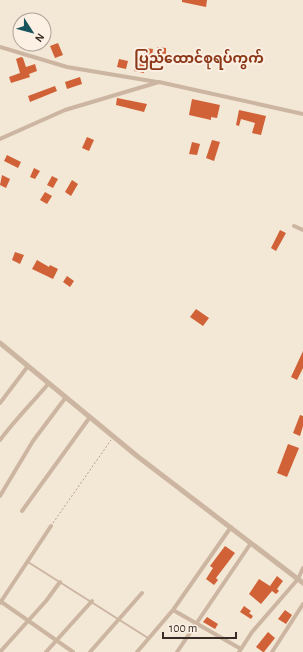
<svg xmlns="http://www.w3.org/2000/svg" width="303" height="652" viewBox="0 0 303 652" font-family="'Alegreya Sans','Noto Sans Myanmar',sans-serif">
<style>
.building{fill:#d16136}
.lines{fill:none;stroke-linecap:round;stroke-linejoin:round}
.path{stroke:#b8a08c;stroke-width:1;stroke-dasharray:2 2;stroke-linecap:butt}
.service{stroke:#ccb6a1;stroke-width:2}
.minor{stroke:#ccb6a1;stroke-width:4}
.tertiary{stroke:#ccb6a1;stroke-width:5}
.labels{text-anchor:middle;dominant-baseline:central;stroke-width:4;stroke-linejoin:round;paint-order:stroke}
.quarter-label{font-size:14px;font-weight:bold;fill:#8c3717;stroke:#fbf0e3}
</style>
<rect width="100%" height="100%" fill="#f3e7d6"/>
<path class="building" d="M182,0H207L206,7L182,2Z
M58,43L63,55L55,58L50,46Z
M157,47L166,48V54L157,53Z
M145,48L153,49L152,56L144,54Z
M137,56L147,58L144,73L134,71Z
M21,57L23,58L26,67L35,64L37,71L29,74L30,77L11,83L9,77L20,73L16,59Z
M119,59L128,61L126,69L117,67Z
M80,77L82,84L67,89L65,82Z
M55,86L57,91L30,102L28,96Z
M117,98L147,104L144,112L116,105Z
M192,99L220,105L217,118L211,117V120L189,115Z
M239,110L266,116L261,135L252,133L255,123L241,119L239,126L236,125Z
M87,137L94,140L89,151L82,148Z
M212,140L220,142L214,161L206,158Z
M192,142L200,144L197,155L189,154Z
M7,155L21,162L18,168L4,161Z
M34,168L40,171L35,179L30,177Z
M2,175L10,179L6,188L0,185Z
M52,176L58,179L53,188L47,185Z
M72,180L78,184L71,196L65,192Z
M45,192L52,196L47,204L40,200Z
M280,230L286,233L276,251L271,248Z
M15,252L24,255L20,264L12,260Z
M37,260L49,267L50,265L58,269L53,279L32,269Z
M67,276L74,281L70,287L63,282Z
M196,309L209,318L203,326L190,317Z
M303,351V368L297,380L291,377Z
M300,415L303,416V426L300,436L293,433Z
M288,444L299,448L287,477L277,473Z
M225,546L235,553L216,578L218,580L214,585L206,579L213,568L210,566Z
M277,576L283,581L277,589L279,591L276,594L272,591L261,604L249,594L259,579L270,586Z
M244,606L251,611L249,613L253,616L251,619L240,612Z
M285,610L292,615L286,624L278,619Z
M207,617L218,624L215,629L203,622Z
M268,632L275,638L264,652H263L256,647Z"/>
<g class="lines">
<path class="path" d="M53,523L111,440"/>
<path class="service" d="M28,562L148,638"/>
<path class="minor" d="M0,47L67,67L157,82
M0,139L65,110L159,82L303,114
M294,226L303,230
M0,403L28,366
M0,440C15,420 33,402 49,383
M0,496L33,441L66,397
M22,511L90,417
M0,601L73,652
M0,603L51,526
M173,610L241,649
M0,652L46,601L60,582
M46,652L92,601
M90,652L142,593
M137,652L173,610L231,527
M177,652L251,543
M239,652L252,632L298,579L303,568
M272,652L303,604"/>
<path class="tertiary" d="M0,343L137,456L303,583"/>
</g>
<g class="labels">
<g class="quarter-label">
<text x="199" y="59">ပြည်ထောင်စုရပ်ကွက်</text>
</g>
</g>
<g transform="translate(32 32) rotate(126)"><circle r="19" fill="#fbf0e3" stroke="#aca197"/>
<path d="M0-3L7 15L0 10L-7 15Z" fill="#17545b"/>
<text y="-6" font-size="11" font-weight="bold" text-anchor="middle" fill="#362b25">N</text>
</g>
<path d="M163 632v6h73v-6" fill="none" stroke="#362b25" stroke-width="2"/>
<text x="169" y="632" font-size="12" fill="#362b25" stroke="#fbf0e3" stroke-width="3" paint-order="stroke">100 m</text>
</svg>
